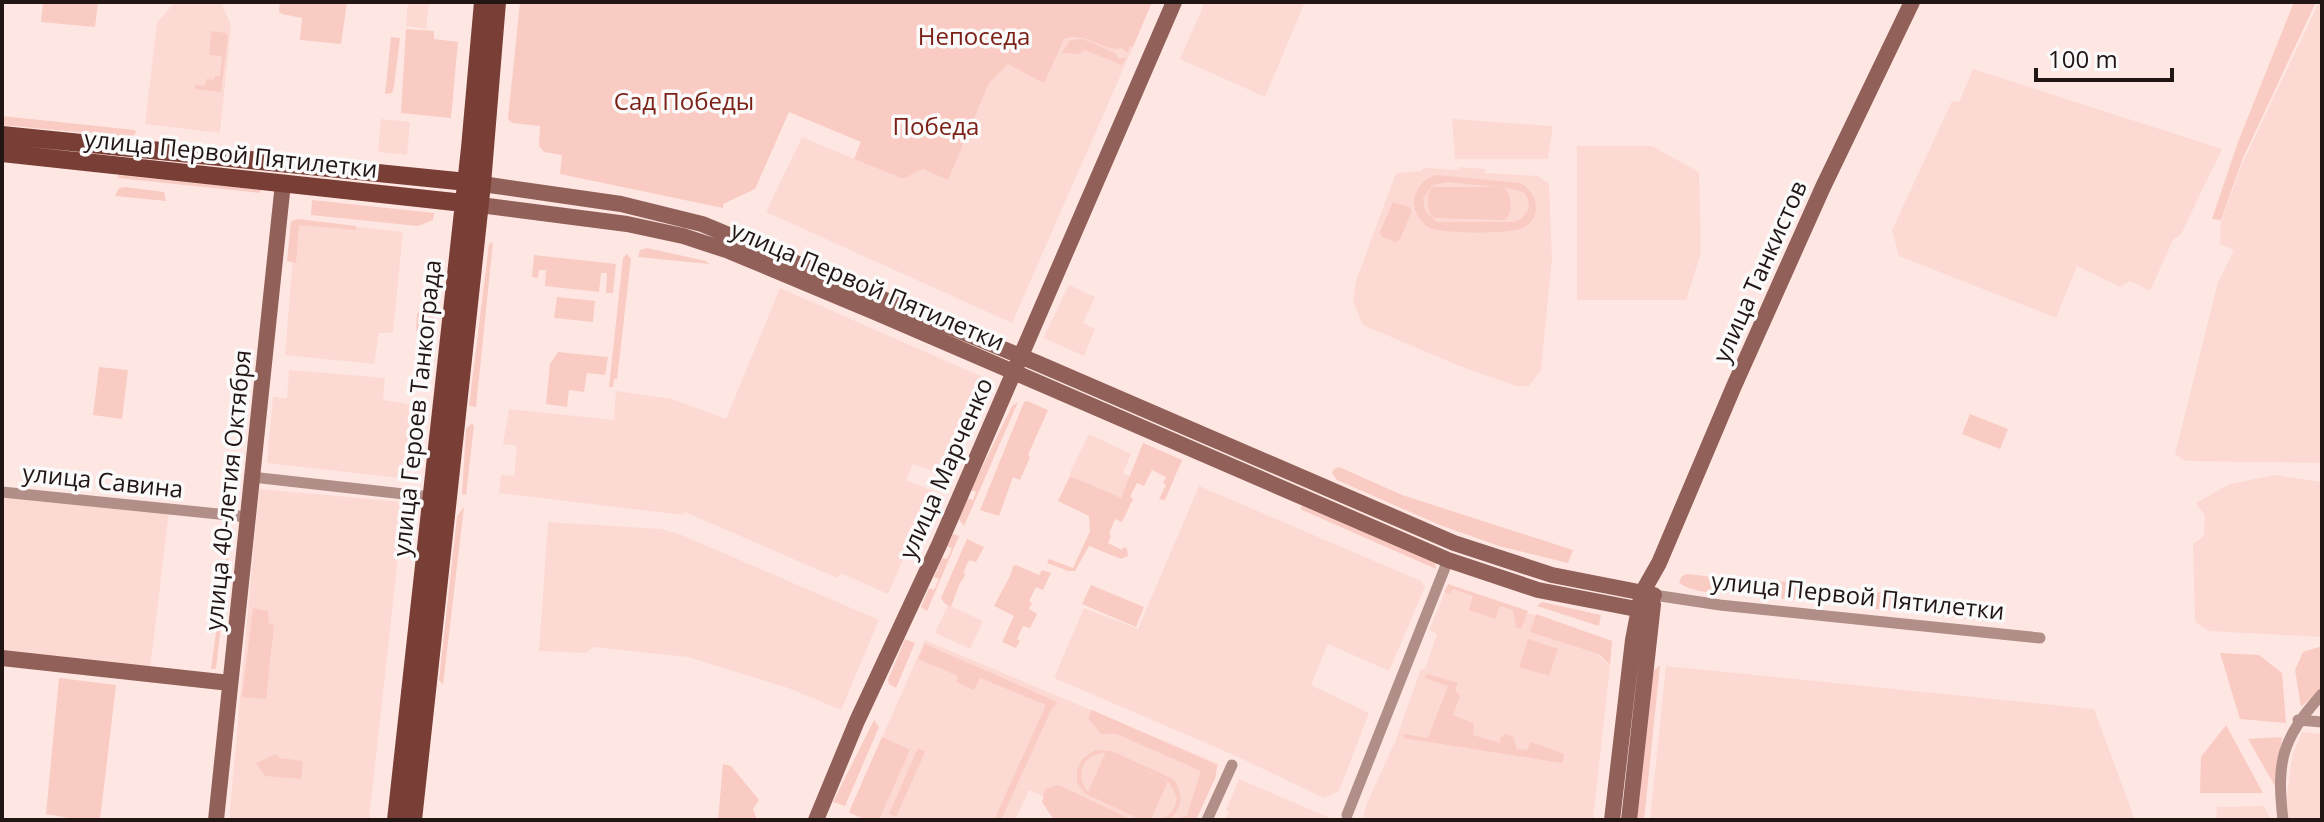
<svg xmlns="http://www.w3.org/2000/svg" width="2324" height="822" viewBox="0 0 2324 822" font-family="'Open Sans',sans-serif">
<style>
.built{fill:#fdd9d3}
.green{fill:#f9cbc3;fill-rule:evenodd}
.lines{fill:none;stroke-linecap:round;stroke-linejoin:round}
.street{stroke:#b18e87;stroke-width:11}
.secondary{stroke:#916058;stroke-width:16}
.primary{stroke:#793f36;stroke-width:18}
.labels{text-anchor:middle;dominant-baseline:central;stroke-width:7;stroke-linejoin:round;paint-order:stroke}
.park-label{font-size:24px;fill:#7c2117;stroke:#fafafa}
.street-label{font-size:24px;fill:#221614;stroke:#fafafa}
</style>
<rect width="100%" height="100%" fill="#fee7e3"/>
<path class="built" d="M175,2H221L231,25L220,133L145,124L157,23Z
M408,2H429L426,29L406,26Z
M1205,2H1305L1265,97L1180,59Z
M2319,2H2322V463L2185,461L2175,454L2217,285L2234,250L2220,244L2221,222L2242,164Z
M1073,20L1133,47L1012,323L766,212L802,137L902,179L923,169L948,179L989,83L1008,63Z
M1973,69L2222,149L2181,234L2173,240L2150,291L2130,281L2120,287L2077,266L2056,318L1899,256L1892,230L1952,101L1959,102Z
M381,119L410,122L407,155L378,152Z
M1452,119L1553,126L1548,159H1455Z
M1577,146H1652L1699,172L1701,253L1686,300H1577Z
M1459,167L1485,169V173L1538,176L1549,184L1552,258L1541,370L1529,386H1516L1457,365L1363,325L1353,302L1356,281L1396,173L1421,171L1424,168L1459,170Z
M296,220L403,232L393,333H379L374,364L285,355Z
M1069,285L1095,297L1083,323L1095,329L1084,356L1043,338Z
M780,288L985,378L946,472H935L913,464L906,480L933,491L888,594L841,573L837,578L685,512L683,515L499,493L501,475L514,476L517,446L503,444L509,409L614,420L616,391L672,399L726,419Z
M289,370L385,378L383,400L414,405L407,479L267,463L273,397L287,398Z
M1089,434L1131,454L1123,473L1132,477L1121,501L1069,475Z
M2275,475L2322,482V637L2209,631L2195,622L2193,544L2204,536L2205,516L2196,503L2230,484Z
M1199,486L1421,581L1425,587L1389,671L1328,644L1311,685L1369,713L1339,791L1324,798L1236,756L1054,678L1084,608L1138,629Z
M259,489L404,502L369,820H229Z
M2,494L169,511L150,670L2,654Z
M548,522L661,529L679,534L879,620L841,710L791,689L688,657L593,647L586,653L539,651Z
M1448,585L1604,640L1599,656L1610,666L1593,820H1362L1367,803L1395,742L1421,669H1425L1437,634L1429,630Z
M948,605L983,621L970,649L935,633Z
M925,640L1219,764L1193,820H1095L1029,790L1015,820H864L849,813Z
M1666,666L2094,709L2135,820H1650Z
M2302,732L2322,734V820H2289L2286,803L2292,756Z
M1239,779L1335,820H1225L1229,812L1226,810Z
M2264,806L2271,820H2216L2217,807Z"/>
<path class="green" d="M43,2H98L95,27L41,22Z
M280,2H347L341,44L300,40L302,18L282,14L279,11Z
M520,2H1152L1133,47L1130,46L1127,53L1122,48C1103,53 1085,30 1064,39L1044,83L1008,64L989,83L948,180L923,169L903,179L854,159L861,142L789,112L755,189L723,204V208L560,174L562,155L544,152L539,146L540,126L512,123L508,119Z
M2294,2H2316L2243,158L2221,220L2212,219L2238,142Z
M406,29L434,31V39L458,42L451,118L401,113Z
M211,31L225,33L228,36L221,92L195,89V85L205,86L206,79L214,80L215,76H220L222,56L209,55Z
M391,37L400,38L394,87L392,93L385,94Z
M1083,39L1115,53L1119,59L1126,57L1122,65L1085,50L1078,54L1062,53L1070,40Z
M2,116L135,130L136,133L130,137L2,125Z
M118,175L261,190L260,193L118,178Z
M1436,175L1520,183C1537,192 1544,217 1523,228C1511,234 1443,234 1430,228C1421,223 1414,213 1414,203C1414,189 1423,180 1436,175ZM1448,182L1497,187H1432C1426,195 1426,212 1434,218L1505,220C1514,212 1511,194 1504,187L1524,192C1533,204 1529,216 1515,222H1437L1425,211L1423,198L1433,185Z
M125,187L164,192L166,201L115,196L119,188Z
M312,200L434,213L433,220L418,226L311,215Z
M1393,202L1409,207L1412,211L1400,239L1396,242L1382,237L1380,232Z
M298,219L356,226V230L299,225L296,263L287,261L291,221Z
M493,242L476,407L469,406L489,244Z
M647,248L706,261L709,264L638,257L640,250Z
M627,254L631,259L617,379H614L613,387H609L623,258Z
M534,255L616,264L613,293H606L607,273H601L599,292L545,286L546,270H539L538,278L532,277Z
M436,278L435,295H431V303L434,304L432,334L416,331L417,314L427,302L429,285Z
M557,297L595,301L593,322L554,318Z
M558,352L608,357L605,375L587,373L584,392L569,390L567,407L546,404L550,364Z
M99,367L128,370L122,419L93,415Z
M1027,401L1048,410L1028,455L1030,457L1020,480L1013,477L999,516L980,510L1024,402Z
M1018,402L964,526L959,519L967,498L973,500L976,492L971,490L1012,406Z
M1970,414L2008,429L2000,449L1962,434Z
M471,424L474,425L466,495L462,494L466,429Z
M1143,443L1182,460L1165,500L1159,499L1166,485L1163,483L1166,477L1152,470L1144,486L1137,483L1130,497L1133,499L1122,522L1115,519L1109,534L1111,536L1108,543L1122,550L1124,547L1127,549L1128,556L1121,559L1089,546L1075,571H1068L1047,563L1049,559L1073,568L1090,531L1089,516L1058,501L1070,476L1121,498Z
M1339,467L1402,495L1573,550L1568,563L1499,546L1440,525L1337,480L1332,473L1334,469Z
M1302,506L1435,562L1436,569L1300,509Z
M464,507L443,685L439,680L457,516Z
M230,528L232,529L216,669H211Z
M953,534L959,536L927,611L921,607L929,588L934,590L939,579L934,577L942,558L947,559L952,548L947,546Z
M967,539L984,547L976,562L969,560L963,573L966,574L959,585L951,607L944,603L941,598Z
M1016,565L1039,575L1042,570L1051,573L1043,590L1036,587L1029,601L1032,603L1029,609L1037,614L1030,628L1023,626L1017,639L1020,641L1016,648L1002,642L1014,616L994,606L1011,574L1013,566Z
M1687,574L1739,580L1745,586L1744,590C1734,598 1686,592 1679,582L1682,576Z
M1772,580L1905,595L1910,606L1907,610L1895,611L1770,597L1763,590V585Z
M1448,584L1528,611L1521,629L1516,627L1513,610L1500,606L1495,619L1469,610L1473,596L1453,589L1450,594L1444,592Z
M1091,585L1144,607L1136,627L1082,604Z
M1933,598L1996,605L2003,610L2002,618L1992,622L1932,615L1926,612L1925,602Z
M1542,602L1601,615L1599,626L1537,606Z
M253,608L268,611L269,624L274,625L266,699L242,697Z
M1536,614L1612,641L1610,665L1599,654L1530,632Z
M905,639L915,643L896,688L889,684L888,680Z
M1528,639L1558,649L1549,676L1519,667Z
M925,644L1057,702L1051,710L1001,820H994L1046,705L980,678L974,690L956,682L958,676L918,659Z
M2322,646V688L2301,707L2295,670L2303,652Z
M2220,653L2259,655L2282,673L2286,723L2240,719Z
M1660,665L1644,820H1637L1652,677L1654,670Z
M1427,674L1458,683L1455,690L1460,696L1453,715L1474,724L1473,735L1500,743V738L1506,734L1513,737L1517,749L1527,750L1531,742L1564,754L1562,763L1403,738L1404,734L1428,738L1448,686L1425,678Z
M59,678L116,685L100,820H79L46,814Z
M1092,710L1217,765L1216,776L1196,820H1175L1187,815L1201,771L1117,734H1101L1088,718Z
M874,720L879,727L845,806L833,802Z
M2226,725L2263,793H2200L2201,757Z
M882,737L910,750L879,820H867L849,812Z
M2282,737L2276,788L2248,739Z
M918,748L925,752L896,817L889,814Z
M1095,750L1112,751L1173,779C1184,793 1183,808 1169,820H1141L1084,793L1077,782V770L1082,759ZM1105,753V754L1088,792C1074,775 1083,754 1105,753ZM1106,753L1169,782L1177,798C1175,812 1166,821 1151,819L1168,781Z
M276,754L279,758L303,761L301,779L265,776L256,763Z
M723,764L731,766L759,800L753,809L757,820H718Z
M1058,785L1133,820H1054L1042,802L1045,789Z"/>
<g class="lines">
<path class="street" d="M252,477L431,497
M2,492L248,517
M1654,595L1720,605L2040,638
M2298,720L2322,722
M1347,815L1448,560
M1207,820L1232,765
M2283,820C2276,760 2282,739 2322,694"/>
<path class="secondary" d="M482,184L621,204L702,224L1037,363L1454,543L1552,575L1654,595
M480,205L627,224L683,236L729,251L875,312L1448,560L1538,590L1652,612
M2,658L230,683
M216,820L283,183
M816,820L857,721L939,545L1174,2
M1612,820L1633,640L1642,593L1659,563L1734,386L1823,187L1912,2
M1629,820L1653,604"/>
<path class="primary" d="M2,135L477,183
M2,153L473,204
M396,820L470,148L483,2
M413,820L482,184L497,2"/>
</g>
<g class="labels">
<g class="park-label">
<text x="974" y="35">Непоседа</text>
<text x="684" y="100">Сад Победы</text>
<text x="936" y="125">Победа</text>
</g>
<g class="street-label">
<text transform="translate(231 153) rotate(6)">улица Первой Пятилетки</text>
<text transform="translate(1759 271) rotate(-66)">улица Танкистов</text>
<text transform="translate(868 285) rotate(23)">улица Первой Пятилетки</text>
<text transform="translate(416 408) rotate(-84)">улица Героев Танкограда</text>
<text transform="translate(945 468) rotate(-66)">улица Марченко</text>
<text transform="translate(103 480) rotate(6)">улица Савина</text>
<text transform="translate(227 490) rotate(-84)">улица 40-летия Октября</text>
<text transform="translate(1858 595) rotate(6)">улица Первой Пятилетки</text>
</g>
</g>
<rect width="2324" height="822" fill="none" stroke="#221614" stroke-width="8"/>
<path d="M2036 68v12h136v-12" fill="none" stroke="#221614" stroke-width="4"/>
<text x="2048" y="68" font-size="24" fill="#221614" stroke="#fafafa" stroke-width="6" paint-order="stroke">100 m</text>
</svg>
